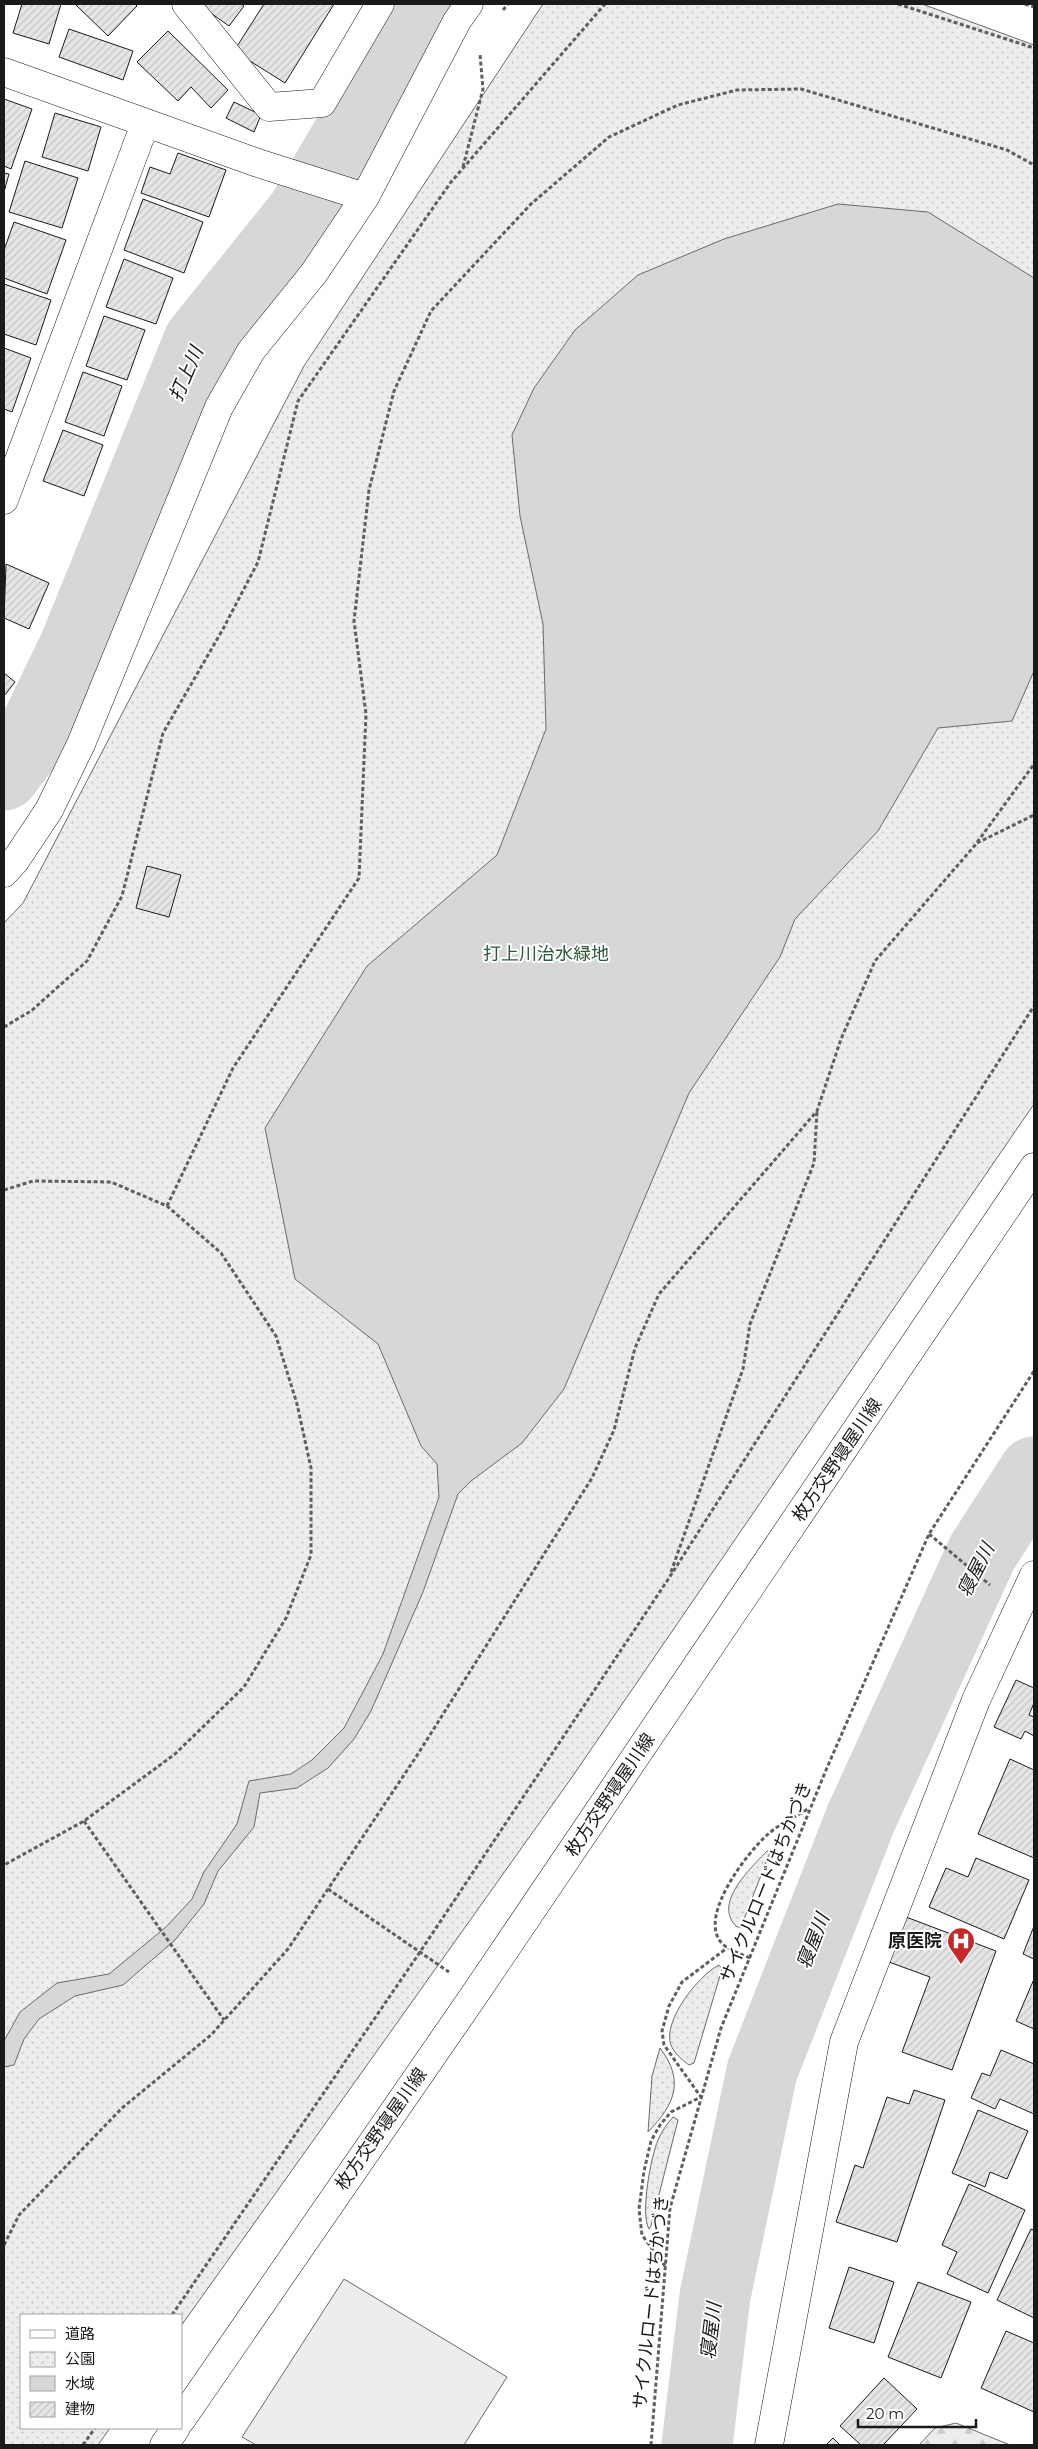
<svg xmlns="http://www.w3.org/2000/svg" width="1038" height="2449" viewBox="0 0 1038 2449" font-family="Montserrat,'Noto Sans JP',sans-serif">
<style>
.forest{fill:url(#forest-firs);stroke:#6a6a6a}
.park{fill:url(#park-dots);stroke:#6a6a6a}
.built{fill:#ededed;stroke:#6a6a6a}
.water{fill:#d7d7d7;stroke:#6a6a6a}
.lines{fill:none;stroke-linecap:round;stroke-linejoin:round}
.river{stroke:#d7d7d7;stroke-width:71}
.building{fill:url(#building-hatch);stroke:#1a1a1a}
.minor-casing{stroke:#1a1a1a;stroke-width:29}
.major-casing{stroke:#1a1a1a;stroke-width:29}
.path{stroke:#5f5f5f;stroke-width:3;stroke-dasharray:4 2.5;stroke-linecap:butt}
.minor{stroke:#fff;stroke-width:28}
.major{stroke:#fff;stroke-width:28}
.labels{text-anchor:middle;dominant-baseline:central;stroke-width:4;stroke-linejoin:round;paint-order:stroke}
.park-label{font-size:18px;fill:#2b5a34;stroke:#fff}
.street-label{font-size:18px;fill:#1a1a1a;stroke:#fff}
.poi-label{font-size:18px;font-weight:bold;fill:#1a1a1a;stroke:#fff;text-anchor:end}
.water-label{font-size:19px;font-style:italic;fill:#1a1a1a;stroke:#fff}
</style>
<defs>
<pattern id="forest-firs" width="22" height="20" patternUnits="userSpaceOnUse" patternTransform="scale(1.25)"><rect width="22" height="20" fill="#ededed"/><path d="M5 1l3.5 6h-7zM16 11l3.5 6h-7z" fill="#cbcbcb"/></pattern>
<pattern id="park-dots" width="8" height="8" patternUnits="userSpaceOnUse" patternTransform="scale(1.25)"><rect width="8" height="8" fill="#ededed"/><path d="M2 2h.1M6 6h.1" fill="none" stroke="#cbcbcb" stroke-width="1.8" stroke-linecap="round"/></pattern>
<pattern id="building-hatch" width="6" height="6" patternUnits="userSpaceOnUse" patternTransform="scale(1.25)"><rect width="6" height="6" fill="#e6e6e6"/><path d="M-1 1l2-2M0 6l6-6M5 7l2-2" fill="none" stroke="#c5c5c5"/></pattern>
</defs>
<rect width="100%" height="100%" fill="#fff"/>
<path class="forest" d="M956,2423L1010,2445H919L935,2428Z"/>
<path class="park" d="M543,4H922L1034,45V1104L570,1780L181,2326V2315H21V2428H110L98,2445H4V923L23,903L304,366Z
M767,1851L770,1852L741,1927H737C712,1904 750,1869 767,1851Z
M719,1965L722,1969L694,2063L689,2065C682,2060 674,2053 671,2045C662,2021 699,1975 719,1965Z
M660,2048C685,2081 675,2104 648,2132L652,2076Z
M673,2117L678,2120L651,2226L649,2229C640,2214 651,2156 658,2140C662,2131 667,2124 673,2117Z"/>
<path class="built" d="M344,2279L507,2377L464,2445H256L242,2437Z"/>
<path class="water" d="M838,204L928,212L1034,278V671L1012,721L938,728L878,831L795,919L780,957L689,1093L564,1389L522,1443L471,1481L458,1494L423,1592L371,1711L354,1739L328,1768L297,1788L260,1793L254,1827L218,1871L204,1904L175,1940L123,1985L75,1996L39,2019L24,2039L14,2065L4,2067V2041L20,2012L57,1983L109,1974L166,1927L192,1899L204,1872L237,1824L249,1781L291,1774L312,1760L344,1728L383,1654L439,1497L437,1464L421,1446L378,1344L295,1279L265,1128L367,966L497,855L546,729L543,624L520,516L512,435L534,388L575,330L638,275L724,239Z"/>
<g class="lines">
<path class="river" d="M4,775L27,745L74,648L199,341L302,213L425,4
M697,2445L715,2296L762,2071L861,1818L982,1553L1034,1472"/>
</g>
<path class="building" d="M22,4H61L49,44L13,33Z
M75,4H135L137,6L108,36Z
M198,4H241L244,6L229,26Z
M264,4H334L285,83L234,51Z
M69,29L133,51L123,80L59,57Z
M168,31L228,90L211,108L191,87L178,101L137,62Z
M4,99L32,109L11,169L4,166Z
M234,102L261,115L254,132L226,118Z
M55,113L101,127L88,171L42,157Z
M178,153L226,170L209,217L141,193L150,167L170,174Z
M25,161L78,178L62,228L9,212Z
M4,173L9,174L4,192Z
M143,199L203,222L184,273L124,250Z
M14,222L66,240L47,294L4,278V250Z
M124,259L173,278L156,324L106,307Z
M4,284L51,300L36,345L4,334Z
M104,316L145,330L127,380L86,366Z
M4,348L31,358L12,412L4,409Z
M83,372L122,386L104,436L65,422Z
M63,430L103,445L84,496L43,481Z
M6,564L49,583L29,629L4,618Z
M4,673L15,682L4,696Z
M147,866L181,875L169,917L136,908Z
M1016,1680L1034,1688V1703L1029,1715L1034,1717V1736L1025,1731L1021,1739L994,1727Z
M1010,1759L1034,1770V1858L978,1834Z
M976,1858L1029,1880L1004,1939L929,1907L946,1868L968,1877Z
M906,1917L996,1951L952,2070L902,2052L930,1977L889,1962Z
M1034,1926V1959L1023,1954Z
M1034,1979V2029L1016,2021Z
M1001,2050L1034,2064V2114L1000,2099L995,2109L971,2098L982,2073L990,2076Z
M914,2090L945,2100L897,2242L836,2222L855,2165L863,2168L887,2097L909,2104Z
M978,2110L1028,2131L1007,2179L990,2172L985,2187L952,2173Z
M969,2184L1025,2210L988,2293L947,2274L957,2252L942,2245Z
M1031,2229L1034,2230V2318L997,2300Z
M849,2267L894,2282L874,2343L829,2328Z
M918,2282L971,2302L941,2378L888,2357Z
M1006,2331L1034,2343V2412L981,2388Z
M884,2378L917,2409L883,2445H861L840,2426Z
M833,2438L840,2445H826Z"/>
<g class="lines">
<g class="minor-casing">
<path id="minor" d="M186,4L269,107L322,103L380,4
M4,72L258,163L365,197
M4,500L145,124
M4,873L15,861L49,810L81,744L219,407L251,351L314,273L365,197L457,21L469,4
M769,2445L844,2042L976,1700L1034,1575"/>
</g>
<g class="major-casing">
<path id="major" d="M181,2420L477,1991L1034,1167
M164,2445L176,2428"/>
</g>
<path class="path" d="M898,4L1034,48
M1025,4L1034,7
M503,10L508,4
M463,167L483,89L480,54
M977,843L1034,815
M4,1027L31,1011L87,961L122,896L163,733L223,629L258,562L298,401L451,182L605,4
M4,1190L33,1181L111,1182L167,1206L221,1253L276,1336L297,1404L311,1468V1555L286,1618L244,1687L175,1754L84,1821L4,1865
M167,1206L233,1068L359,878L366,714L354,621L369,490L394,391L431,311L531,204L609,137L678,105L737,90L801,89L1007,150L1034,165
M929,1534L990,1585
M671,1572L743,1369L750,1324L814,1163L817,1111
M84,1821L224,2020
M328,1889L449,1972
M750,1958C739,1953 727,1950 720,1941C700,1914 747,1853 767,1835C779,1824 796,1817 809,1808
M4,2245L19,2215L122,2108L211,2035L288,1949L416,1757L592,1478L614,1430L635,1348L659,1294L817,1111L841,1039L875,961L976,844L1034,764
M665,2266L642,2235L639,2209L644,2171L651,2141L660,2125L671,2112L701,2097L664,2045L662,2031L669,2006L682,1982L727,1948
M172,2315L420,1952L669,1578L1034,1006
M83,2445L95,2428
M651,2445L670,2208L721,2028L826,1770L929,1534L1034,1371"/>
<use href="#minor" class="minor"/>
<use href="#major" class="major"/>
</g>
<defs>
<g id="hospital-pin" transform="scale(1.4375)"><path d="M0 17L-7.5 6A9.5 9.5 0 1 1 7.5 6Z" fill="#c62828" stroke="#fff"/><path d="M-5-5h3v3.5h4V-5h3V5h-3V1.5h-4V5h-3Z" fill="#fff"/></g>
</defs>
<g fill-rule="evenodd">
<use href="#hospital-pin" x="961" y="1941"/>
</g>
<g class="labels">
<g class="park-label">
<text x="546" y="954">打上川治水緑地</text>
</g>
<g class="street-label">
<text transform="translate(837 1460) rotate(-56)">枚方交野寝屋川線</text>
<text transform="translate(610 1795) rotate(-56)">枚方交野寝屋川線</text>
<text transform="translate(766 1882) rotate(-68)">サイクルロードはちかづき</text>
<text transform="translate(381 2129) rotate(-55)">枚方交野寝屋川線</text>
<text transform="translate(651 2302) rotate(-84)">サイクルロードはちかづき</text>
</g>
<g class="poi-label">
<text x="942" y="1941">原医院</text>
</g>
<g class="water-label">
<text transform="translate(186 374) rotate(-67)">打上川</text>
<text transform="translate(976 1570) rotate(-63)">寝屋川</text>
<text transform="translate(813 1941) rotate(-69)">寝屋川</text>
<text transform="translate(711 2331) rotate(-83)">寝屋川</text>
</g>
</g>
<rect width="1038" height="2449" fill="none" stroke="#1a1a1a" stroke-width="10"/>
<rect x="20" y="2314" width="162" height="115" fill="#ffffff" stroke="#a3a3a3"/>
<rect x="30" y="2330" width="25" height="8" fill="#ffffff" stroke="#a3a3a3"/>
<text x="65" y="2339" font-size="15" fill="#1a1a1a">道路</text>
<rect x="30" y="2352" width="25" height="15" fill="url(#park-dots)" stroke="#a3a3a3"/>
<text x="65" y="2364" font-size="15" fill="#1a1a1a">公園</text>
<rect x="30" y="2376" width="25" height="15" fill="#d7d7d7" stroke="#a3a3a3"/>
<text x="65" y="2389" font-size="15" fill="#1a1a1a">水域</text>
<rect x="30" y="2402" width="25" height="15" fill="url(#building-hatch)" stroke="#a3a3a3"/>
<text x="65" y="2414" font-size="15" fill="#1a1a1a">建物</text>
<path d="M858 2419v8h118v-8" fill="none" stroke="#1a1a1a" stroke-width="2.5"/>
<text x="866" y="2419" font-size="15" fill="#1a1a1a" stroke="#ffffff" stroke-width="4" paint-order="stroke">20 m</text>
</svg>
